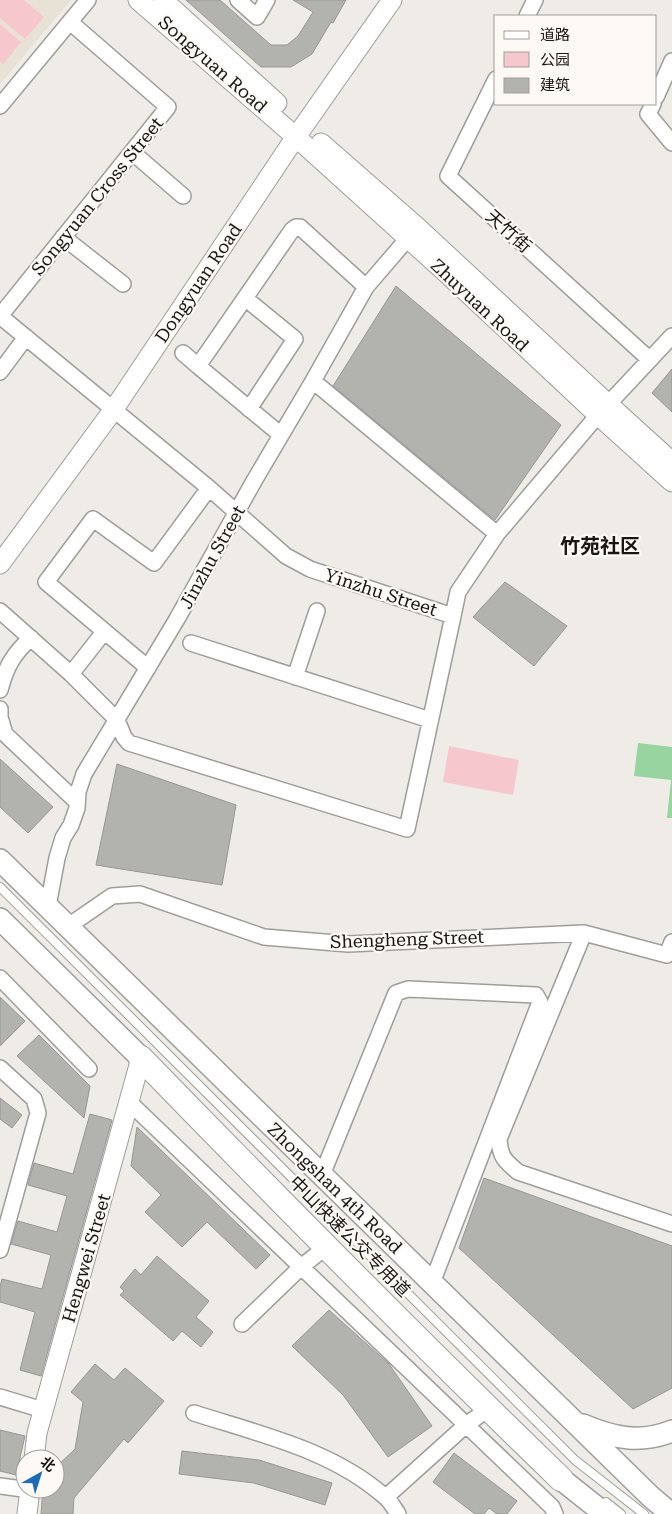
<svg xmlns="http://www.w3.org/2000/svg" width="672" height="1514" viewBox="0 0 672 1514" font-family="'Roboto Serif','Noto Sans SC',serif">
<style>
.built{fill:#e8e1d6}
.green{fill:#f6c8ce}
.water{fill:#97d49f}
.building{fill:#b2b3af;stroke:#969793}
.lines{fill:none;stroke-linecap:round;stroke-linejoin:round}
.service-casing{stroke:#9f9d99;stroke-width:10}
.minor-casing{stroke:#9f9d99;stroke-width:18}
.tertiary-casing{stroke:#9f9d99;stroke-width:21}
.secondary-casing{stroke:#9f9d99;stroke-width:24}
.primary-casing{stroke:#9f9d99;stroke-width:26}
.service{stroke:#fff;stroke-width:8}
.minor{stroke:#fff;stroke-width:15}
.tertiary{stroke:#fff;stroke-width:19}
.secondary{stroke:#fff;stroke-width:21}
.primary{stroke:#fff;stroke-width:24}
.labels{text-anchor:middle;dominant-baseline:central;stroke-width:4.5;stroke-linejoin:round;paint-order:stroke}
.street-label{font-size:18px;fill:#171615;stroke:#fcf9f5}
.quarter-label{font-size:20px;font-weight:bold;fill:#171615;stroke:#fcf9f5}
</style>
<rect width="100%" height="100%" fill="#efece8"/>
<path class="built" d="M0,0H71L0,84Z"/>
<path class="green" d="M0,0H24L44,17L25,39L0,18Z
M0,24L21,42L3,64L0,62Z
M449,746L519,760L513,795L443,782Z"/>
<path class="water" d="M638,743L672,747V818H667L671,780L634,776Z"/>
<path class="building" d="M186,0H220L271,45H287L298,36L313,12L293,0H346L333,23L331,22L312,54L291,67H261Z
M396,286L561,425L495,520L333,386Z
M672,369V412L652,393Z
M505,582L567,626L534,666L473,617Z
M0,759L53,807L28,833L0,807Z
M117,764L236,805L222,885L96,865Z
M0,997L25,1021L0,1046Z
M39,1035L90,1086L84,1118L17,1056Z
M0,1098L22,1115L12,1128L0,1119Z
M90,1114L112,1120L41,1376L20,1370L35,1312L0,1302V1286L2,1279L42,1289L51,1255L11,1244L18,1221L57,1232L67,1196L28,1185L34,1163L73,1174Z
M137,1127L270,1255L256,1269L207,1222L182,1247L145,1212L161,1195L131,1166Z
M484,1178L672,1246V1388L633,1409L459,1248Z
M157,1256L209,1301L196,1317L213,1332L201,1347L182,1331L173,1341L120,1295L124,1291L120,1287L135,1269L141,1275Z
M329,1310L389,1364L432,1426L388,1457L343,1395L292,1346Z
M95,1364L114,1380L125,1368L164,1401L128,1443L124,1439L74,1498L73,1514H41L43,1489H55V1468L75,1449L83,1402L71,1392Z
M0,1430L25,1436L16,1475L0,1471Z
M182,1451L259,1460L332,1483L325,1505L254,1483L179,1474Z
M454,1453L517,1501L507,1514H497L489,1508L484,1514H475L433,1482Z"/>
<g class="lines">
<g class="service-casing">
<path id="service" d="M0,887L575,1460L644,1514
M606,1502L621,1514"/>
</g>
<g class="minor-casing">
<path id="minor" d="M238,0L257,17L267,0
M527,16L535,0
M496,79L448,176L649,359
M656,97L672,61
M653,104L648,114L672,143
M0,106L88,0
M132,152L183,196
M63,237L123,284
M245,298L295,339L249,409
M0,316L209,488L286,556L310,569L453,616L458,592L497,534L598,415L672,336
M0,316L168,107L70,22
M183,353L198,366L292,230L296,227H300L366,287
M198,366L281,435
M0,372L26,337
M313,381L497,534
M0,611L71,674L117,720L124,737L129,743L407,829L453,616
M191,643L430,720
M148,668L46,582L93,519L154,563L209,488
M71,674L104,632
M295,677L317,611
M0,690C6,667 13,654 31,638
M0,709V717L5,734L77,802
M48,906L57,858L63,838L71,825L77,808L78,792L84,774L177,619L254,481L313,381L366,287L415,230
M67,927L112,896L140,894L264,937L348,944L584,933L667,955L672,942
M584,933L499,1139C500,1157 505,1161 518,1172L672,1224
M0,978L89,1069
M0,1068L34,1099L38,1113L0,1250
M129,1102L552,1507L555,1514
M322,1175L396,993L408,989L536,995L540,1002L432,1283
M242,1324L301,1267L326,1247
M0,1397L43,1410
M194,1413C259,1434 332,1450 384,1496C390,1500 394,1508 398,1514
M0,1486L30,1490
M386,1497L466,1425L488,1409"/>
</g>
<g class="tertiary-casing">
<path id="tertiary" d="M138,0L296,137L443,270L598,415L672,482
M163,0L277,103
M321,143L417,227L608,404L672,462
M0,564L114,409L291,144L392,0
M34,1459L37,1433L141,1058
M27,1514L30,1489"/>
</g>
<g class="secondary-casing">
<path id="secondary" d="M0,860L650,1496L671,1514
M0,919L141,1058
M583,1425C614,1438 640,1444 672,1431
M561,1479L605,1514"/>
</g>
<g class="primary-casing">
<path id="primary" d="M141,1058C279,1200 418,1341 561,1479"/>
</g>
<use href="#service" class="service"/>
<use href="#minor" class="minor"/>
<use href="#tertiary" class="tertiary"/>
<use href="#secondary" class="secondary"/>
<use href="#primary" class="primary"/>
</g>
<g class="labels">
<g class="street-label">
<text transform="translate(213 64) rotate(41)">Songyuan Road</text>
<text transform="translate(97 196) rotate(-51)">Songyuan Cross Street</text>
<text transform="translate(509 231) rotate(42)">天竹街</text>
<text transform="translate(198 283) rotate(-56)">Dongyuan Road</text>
<text transform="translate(480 305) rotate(43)">Zhuyuan Road</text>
<text transform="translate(212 557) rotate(-61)">Jinzhu Street</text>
<text transform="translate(381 592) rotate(18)">Yinzhu Street</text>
<text transform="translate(407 939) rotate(-2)">Shengheng Street</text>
<text transform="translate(335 1188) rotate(44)">Zhongshan 4th Road</text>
<text transform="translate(350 1236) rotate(45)">中山快速公交专用道</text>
<text transform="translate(86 1258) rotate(-74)">Hengwei Street</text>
</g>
<g class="quarter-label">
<text x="600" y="546">竹苑社区</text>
</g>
</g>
<rect x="494" y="15" width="162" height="90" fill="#fcf9f5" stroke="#a09e9b"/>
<rect x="504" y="31" width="25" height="8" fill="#ffffff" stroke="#a09e9b"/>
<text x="540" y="40" font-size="15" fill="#171615">道路</text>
<rect x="504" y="52" width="25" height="15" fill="#f6c8ce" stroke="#a09e9b"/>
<text x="540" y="65" font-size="15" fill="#171615">公园</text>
<rect x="504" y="78" width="25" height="15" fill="#b2b3af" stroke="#a09e9b"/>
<text x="540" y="90" font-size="15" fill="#171615">建筑</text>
<g transform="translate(40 1474) rotate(39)"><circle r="24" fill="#fcf9f5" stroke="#a09e9b"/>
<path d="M0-4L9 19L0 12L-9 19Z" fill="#1c6cbb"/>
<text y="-8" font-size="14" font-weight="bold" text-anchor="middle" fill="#171615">北</text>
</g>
</svg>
